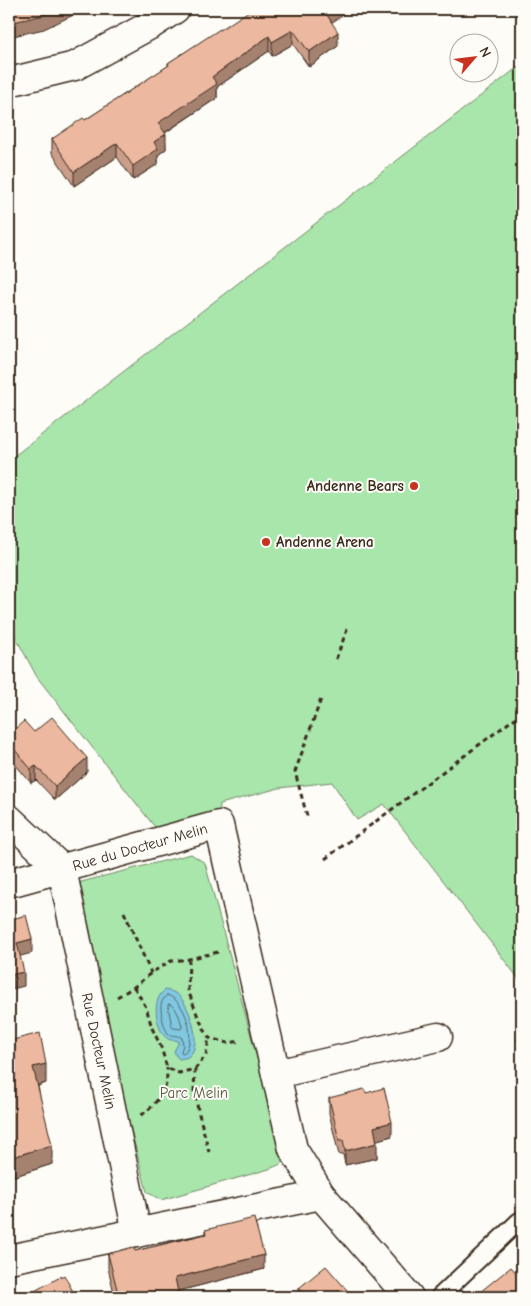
<svg xmlns="http://www.w3.org/2000/svg" width="531" height="1306" viewBox="0 0 531 1306" font-family="'Comic Neue',sans-serif">
<style>
.green{fill:#a9e6ac;stroke:#728865}
.water{fill:#80c7e1;stroke:#648893}
.lines{fill:none;stroke-linecap:round;stroke-linejoin:round}
.shore{stroke:#57696c;stroke-width:1}
.lane-casing{stroke:#3b2a1e;stroke-width:20}
.street-casing{stroke:#3b2a1e;stroke-width:31}
.path{stroke:#3b2a1e;stroke-width:3;stroke-dasharray:5 4;stroke-linecap:butt}
.lane{stroke:#fdfcf7;stroke-width:16}
.street{stroke:#fdfcf7;stroke-width:28}
.wall{fill:#cb9e89;stroke:#3b2a1e}
.shaded-wall{fill:#a5816f;stroke:#3b2a1e}
.building{fill:#ecb89f;stroke:#3b2a1e}
.poi-dot{fill:#c8321e;stroke:#fdfcf7;stroke-width:2}
.labels{text-anchor:middle;dominant-baseline:central;stroke-width:4;stroke-linejoin:round;paint-order:stroke}
.poi-label{font-size:15px;font-weight:bold;fill:#3b2a1e;stroke:#fdfcf7;text-anchor:end}
.street-label{font-size:15px;fill:#3b2a1e;stroke:#fdfcf7}
.park-label{font-size:15px;fill:#565942;stroke:#fdfcf7}
</style>
<rect width="100%" height="100%" fill="#fdfcf7"/>
<filter id="ink" filterUnits="userSpaceOnUse"><feTurbulence type="fractalNoise" baseFrequency=".02" numOctaves="2"/><feDisplacementMap in="SourceGraphic" scale="10" xChannelSelector="R" yChannelSelector="G"/><feConvolveMatrix kernelMatrix="1 2 1 2 8 2 1 2 1" color-interpolation-filters="sRGB"/></filter>
<g filter="url(#ink)">
<path class="green" d="M522,64V983L384,804L357,820L332,782L279,788L220,804L219,825L165,840L37,677L9,625V460Z
M191,854L205,863L283,1156L281,1164L269,1169L161,1200L147,1192L71,897L81,882Z"/>
<path class="water" d="M165,990C171,991 175,992 180,997C190,1007 205,1050 186,1058C185,1058 180,1059 179,1059L176,1056L174,1051L178,1044V1041L175,1040C160,1043 154,1014 157,1003C158,997 161,993 165,990Z"/>
<g class="lines">
<path class="shore" d="M167,995C186,1000 197,1040 184,1053H182L181,1051L183,1045L182,1038C177,1034 171,1037 168,1033C164,1029 160,1011 161,1005C162,1001 164,998 167,995Z
M169,1004C177,1007 180,1018 182,1026L181,1029L174,1028L172,1027L168,1006Z"/>
<g class="lane-casing">
<path id="lane" d="M439,1297L519,1221"/>
</g>
<g class="street-casing">
<path id="street" d="M9,82L75,66L152,24L175,9
M9,819L62,869
M62,869L137,1233
M9,883L219,825L293,1149L321,1195L409,1297
M276,1074L438,1037
M9,1259L321,1195"/>
</g>
<path class="path" d="M336,659L348,627
M307,816L295,772L321,699
M325,859L522,713
M124,912L151,973
M189,959L188,990L198,1017L209,1038L228,1043L241,1041
M134,987L146,1007L152,1028L161,1047L167,1068L179,1073L195,1069L206,1055L209,1038
M117,997L134,987L151,973L171,961L189,959L218,952
M517,1041L522,1037
M195,1069L194,1091L199,1114L209,1152
M141,1115C150,1111 164,1093 166,1084C167,1079 167,1073 167,1068"/>
<use href="#lane" class="lane"/>
<use href="#street" class="street"/>
</g>
<path class="wall" d="M331,22L338,46L309,67L293,44L272,56L269,51L217,87V98L165,133L166,149L158,155V164L133,180L117,157L74,186L52,153V139L85,120L168,66V63L220,30Z
M34,732L87,772L55,800L36,780L31,783L9,757V734Z
M9,1041L46,1083L38,1086L52,1164L9,1178Z
M329,1098L392,1136L376,1140L377,1158L345,1165L343,1154L339,1155L329,1113Z
M205,1230L264,1269L178,1291V1297H115L108,1268V1254L135,1251L205,1234Z
M299,1288L353,1297H299Z"/>
<path class="shaded-wall" d="M56,9H86L44,29L9,37V23Z
M330,9H352L325,27V12Z
M293,30V44L272,56V42Z
M338,32V46L309,67V52Z
M269,36V51L217,87V98L158,137V123L212,77Z
M166,134V149L158,155V164L133,180V166L154,142Z
M117,143V157L74,186V172Z
M87,758V772L55,800V786Z
M36,766V780L31,783V769Z
M32,939V953L17,957V943Z
M24,972V986L9,990V975Z
M46,1064V1083L33,1087V1067Z
M392,1122V1136L374,1141V1127Z
M377,1143V1158L345,1165V1151Z
M52,1145V1164L9,1178V1158Z
M264,1255V1269L175,1292V1278Z
M178,1292V1297H159Z"/>
<path class="building" d="M9,9H56L44,15L9,23Z
M252,9H330L325,12L338,32L309,52L293,30L272,42L269,36L212,77L217,84L158,123L166,134L154,142L158,149L133,166L117,143L74,172L52,139L83,118L85,120L169,65L168,63L220,29V30Z
M52,717L87,758L55,786L36,766L31,769L9,743V734L24,721L34,732Z
M26,915L32,939L17,943L24,972L9,975V920Z
M40,1033L46,1064L33,1067L52,1145L9,1158V1041Z
M384,1088L392,1122L374,1127L377,1143L345,1151L343,1140H339L329,1098L364,1089L366,1093Z
M254,1218L264,1255L175,1278L178,1292L159,1297H119L108,1254L133,1247L135,1251L206,1234L205,1230Z
M326,1266L353,1297H306L299,1288Z
M511,1267L522,1279V1297H484L480,1292Z
M64,1275L76,1297H14L26,1291L29,1294Z"/>
</g>
<g class="poi-dot">
<circle cx="414" cy="486" r="5"/>
<circle cx="266" cy="542" r="5"/>
</g>
<g class="labels">
<g class="poi-label">
<text x="404" y="486">Andenne Bears</text>
<text x="276" y="542" text-anchor="start">Andenne Arena</text>
</g>
<g class="street-label">
<text transform="translate(140 847) rotate(-16)">Rue du Docteur Melin</text>
<text transform="translate(99 1051) rotate(78)">Rue Docteur Melin</text>
</g>
<g class="park-label">
<text x="194" y="1093">Parc Melin</text>
</g>
</g>
<rect width="531" height="1306" fill="none" stroke="#fdfcf7" stroke-width="30"/>
<rect x="15" y="15" width="501" height="1276" fill="none" stroke="#3b2a1e" stroke-width="2" filter="url(#ink)"/>
<g transform="translate(474 58) rotate(62)"><circle r="24" fill="#fdfcf7" stroke="#afa8a0"/>
<path d="M0-4L9 19L0 12L-9 19Z" fill="#c8321e"/>
<text y="-8" font-size="14" font-weight="bold" text-anchor="middle" fill="#3b2a1e">N</text>
</g>
</svg>
